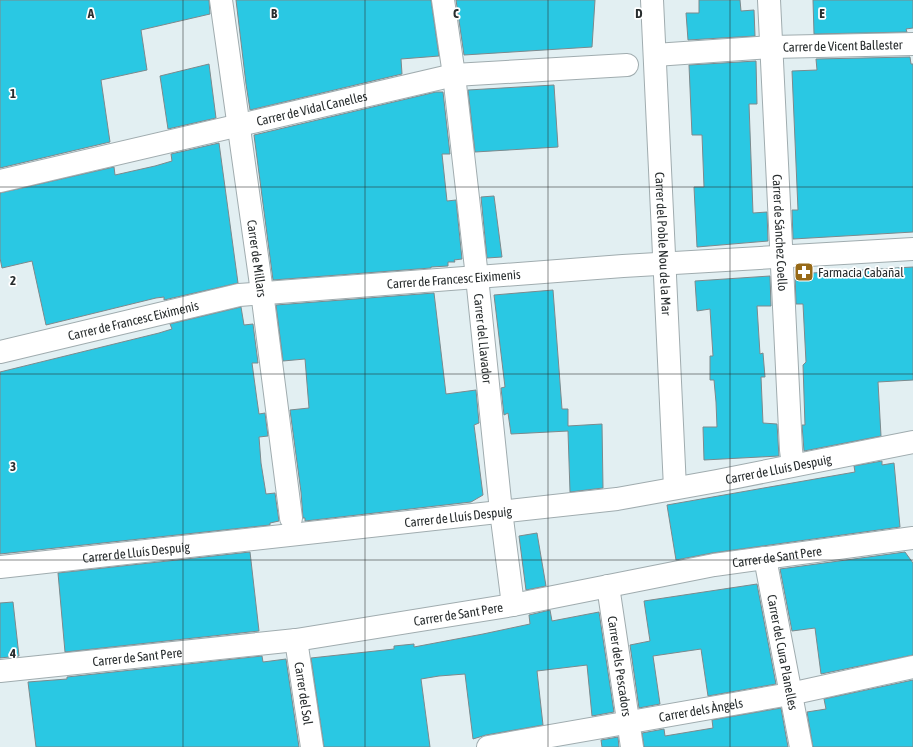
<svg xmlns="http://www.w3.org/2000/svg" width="913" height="747" viewBox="0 0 913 747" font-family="'Asap Condensed',sans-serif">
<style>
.building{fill:#2ac8e3;stroke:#7d898c}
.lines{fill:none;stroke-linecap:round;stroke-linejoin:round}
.minor-casing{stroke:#a0acaf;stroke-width:24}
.minor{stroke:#fff;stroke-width:22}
.grid{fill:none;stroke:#282d2e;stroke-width:1;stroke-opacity:0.55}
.labels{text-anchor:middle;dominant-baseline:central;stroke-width:3.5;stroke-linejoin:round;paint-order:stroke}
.street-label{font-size:13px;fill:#282d2e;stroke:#fff}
.poi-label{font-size:13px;fill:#282d2e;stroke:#fff;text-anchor:start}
.grid-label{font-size:13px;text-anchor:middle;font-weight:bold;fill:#282d2e;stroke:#fff;stroke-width:3.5;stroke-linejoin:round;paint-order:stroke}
</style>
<rect width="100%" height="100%" fill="#e2eff2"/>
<path class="building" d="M0,0H209L210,14L141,30L147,70L101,80L110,142L0,168Z
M236,0H431L439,56L401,59L402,74L250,110L246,84Z
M456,0H595L592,47L464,55Z
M699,0H740L741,11L754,10L755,36L688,40L686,13H699Z
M813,0H913V28L906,29L907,32L814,34Z
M910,57L911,64H913V232L793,239L792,210H798L792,71L817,70L816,59Z
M756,61L757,104H749L753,213L767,212L768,241L697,247L694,187H704L702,135H692L689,65Z
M209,64L216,118L168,129L160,76Z
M554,85L558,147L475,152L468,90Z
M436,92H443L450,154H442L447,201L456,200L462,259L454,260L455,262H448V266L431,267V268L273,280L254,135Z
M219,143L238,283L164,300V297L156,298L46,325L32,261L2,268L0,258V193L114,167L115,175L155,166L172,161L171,154Z
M494,196L502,257L487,258L481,197Z
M913,267V380L878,382L881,436L804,451L802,425H805L803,365L806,362L803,304H796L795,274Z
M770,276L771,306H757L760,354L763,353L765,377H761L763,423L777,424L779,456L704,460L703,427H717L716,402L714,380H710V356H713L710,309L697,311L695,281Z
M553,290L562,409H568V426L602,424L603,488L570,492L568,431L511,434L508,413L504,415L501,388L505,387L494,295Z
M434,293L446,394L476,390L479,423L474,425L483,495L471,502L305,521V518H303L301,492L290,410L309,408L305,359L283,361L276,305Z
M241,307L244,325L253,324L258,363H252L257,400L259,414L265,413L268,436L259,437L261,463L266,494L275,493L279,521L270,523V525L0,554V372L159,333L172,329L170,324Z
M882,461V465L894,463L900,527L712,553L676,560L667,505L855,472L854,466Z
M537,533L546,586L526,590L519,536Z
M250,552L259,631L65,652L58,573Z
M905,552L913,563V655L821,674L815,628L792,631L780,569Z
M757,584L776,684L708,696L701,649L653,656L660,704L639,708L630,645L650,641L644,601Z
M13,602L19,656L0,658V603Z
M550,610L552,621L599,612L614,712L592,716L587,665L537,671L543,725L486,735L473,739L465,674L439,676L421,679L430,747H324L311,658L394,649V646L414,644V647L483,634L530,624L529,615Z
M262,656L263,662L286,659L299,747H36L28,682L67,679V677Z
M913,680V747H813L807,712L826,709L824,699Z
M781,708L788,747H644L642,733L664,729L665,736L713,728L712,720Z
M618,737L619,747H602L601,740Z"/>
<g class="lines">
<g class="minor-casing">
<g id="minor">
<path id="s1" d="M221,0L262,292L291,518"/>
<path id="s2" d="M443,0L454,75L477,277L501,511L513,605"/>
<path id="s3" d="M652,0L675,488"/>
<path id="s4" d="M769,0L791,450L793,465"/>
<path id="s5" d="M655,55L771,47L913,44"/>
<path id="s6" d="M0,181L454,75L627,65"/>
<path id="s7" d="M0,352L239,295L623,266L913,249"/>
<path id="s8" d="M765,558L801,747"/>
<path id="s9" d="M0,567L617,499L717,481L913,442"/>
<path id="s10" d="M608,586L632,747"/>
<path id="s11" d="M296,640L312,747"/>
<path id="s12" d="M0,671L296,640L513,605L714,565L913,538"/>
<path id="s13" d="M488,747L790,694L913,667"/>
</g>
</g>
<use href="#minor" class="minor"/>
</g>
<path class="grid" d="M183,0V747M365,0V747M548,0V747M730,0V747M0,187H913M0,374H913M0,560H913"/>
<defs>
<g id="pharmacy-square" transform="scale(1)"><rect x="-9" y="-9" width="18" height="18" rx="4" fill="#976a18" stroke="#fff"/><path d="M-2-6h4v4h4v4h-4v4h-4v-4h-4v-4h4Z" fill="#fff"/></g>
</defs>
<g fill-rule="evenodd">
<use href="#pharmacy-square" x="804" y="272"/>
</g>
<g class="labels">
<g class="street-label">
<text stroke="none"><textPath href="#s5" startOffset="188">Carrer de Vicent Ballester</textPath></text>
<text stroke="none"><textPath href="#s6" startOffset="320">Carrer de Vidal Canelles</textPath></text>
<text stroke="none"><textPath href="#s4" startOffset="233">Carrer de Sánchez Coello</textPath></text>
<text stroke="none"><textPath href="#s3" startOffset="244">Carrer del Poble Nou de la Mar</textPath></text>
<text stroke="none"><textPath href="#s1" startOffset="261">Carrer de Millars</textPath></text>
<text stroke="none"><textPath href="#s7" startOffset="461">Carrer de Francesc Eiximenis</textPath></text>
<text stroke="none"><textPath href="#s7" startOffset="137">Carrer de Francesc Eiximenis</textPath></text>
<text stroke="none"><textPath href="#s2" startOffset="341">Carrer del Llavador</textPath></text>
<text stroke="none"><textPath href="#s9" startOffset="785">Carrer de Lluís Despuig</textPath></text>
<text stroke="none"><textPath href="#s9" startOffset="461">Carrer de Lluís Despuig</textPath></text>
<text stroke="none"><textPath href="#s9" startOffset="137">Carrer de Lluís Despuig</textPath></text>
<text stroke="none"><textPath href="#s12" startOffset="786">Carrer de Sant Pere</textPath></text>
<text stroke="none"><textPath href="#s12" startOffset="462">Carrer de Sant Pere</textPath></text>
<text stroke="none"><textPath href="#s8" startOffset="96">Carrer del Cura Planelles</textPath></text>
<text stroke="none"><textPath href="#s12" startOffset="138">Carrer de Sant Pere</textPath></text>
<text stroke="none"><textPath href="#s10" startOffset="81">Carrer dels Pescadors</textPath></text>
<text stroke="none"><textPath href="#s11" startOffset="54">Carrer del Sol</textPath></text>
<text stroke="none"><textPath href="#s13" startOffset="216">Carrer dels Àngels</textPath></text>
</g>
<g class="poi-label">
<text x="818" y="272">Farmacia Cabañal</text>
</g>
</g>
<g class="grid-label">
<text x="91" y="18">A</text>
<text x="274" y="18">B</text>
<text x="456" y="18">C</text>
<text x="639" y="18">D</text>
<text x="822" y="18">E</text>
<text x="13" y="98">1</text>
<text x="13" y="285">2</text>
<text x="13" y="471">3</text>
<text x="13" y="658">4</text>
</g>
</svg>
